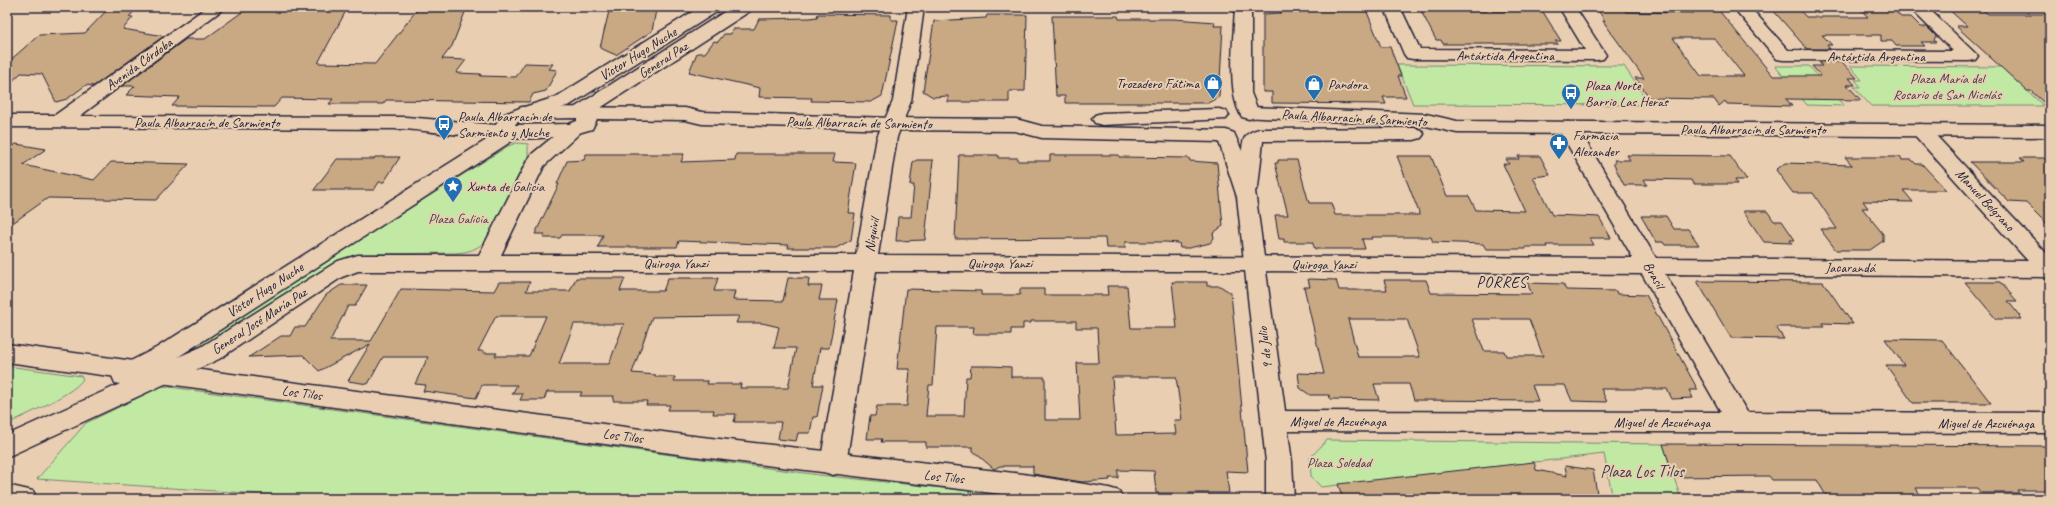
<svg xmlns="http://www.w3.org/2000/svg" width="2057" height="506" viewBox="0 0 2057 506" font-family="Caveat,sans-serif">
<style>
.green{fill:#c2e9a4;stroke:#728670}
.building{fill:#c9a983;stroke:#22223b;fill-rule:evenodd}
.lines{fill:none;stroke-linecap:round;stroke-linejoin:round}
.street-casing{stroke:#22223b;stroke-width:3}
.secondary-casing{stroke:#22223b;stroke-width:3}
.highway-casing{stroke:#22223b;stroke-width:3}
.street{fill:#eaceb1;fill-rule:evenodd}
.secondary{fill:#eaceb1;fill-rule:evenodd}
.highway{fill:#eaceb1;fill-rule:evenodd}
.labels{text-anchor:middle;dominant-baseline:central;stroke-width:4;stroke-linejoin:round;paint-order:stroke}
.street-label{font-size:14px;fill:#22223b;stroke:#eaceb1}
.park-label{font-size:14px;fill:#3a404b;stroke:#eaceb1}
.poi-label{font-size:14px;fill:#22223b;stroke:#eaceb1;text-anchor:start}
.neighbourhood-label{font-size:15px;letter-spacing:1px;fill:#22223b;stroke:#eaceb1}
.near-park-label{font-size:17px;fill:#3a404b;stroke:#eaceb1}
</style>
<rect width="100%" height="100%" fill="#eaceb1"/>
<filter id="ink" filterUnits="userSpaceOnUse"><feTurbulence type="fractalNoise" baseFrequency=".025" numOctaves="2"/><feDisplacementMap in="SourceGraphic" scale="8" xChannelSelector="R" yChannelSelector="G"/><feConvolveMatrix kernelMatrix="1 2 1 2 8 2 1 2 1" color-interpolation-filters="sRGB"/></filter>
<g filter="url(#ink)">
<path class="green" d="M1397,65L1624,66L1650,105L1413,104Z
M1775,66H1809L1844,106L1807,105Z
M1850,66L2001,67L2044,106H1871L1854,87H1861L1855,80H1862Z
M516,143L528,144V156L488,237C480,249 469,252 455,253L365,254L349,257L186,358L181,357L182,352L508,146Z
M7,366L81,376L83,378C80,391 21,417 7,424Z
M162,386L819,475L980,492L1031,499H336L37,479L86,423Z
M1327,440L1663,444L1681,499H1613L1604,454L1321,487L1311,476L1310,458Z"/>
<path class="building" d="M249,7H348L318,63L375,64L419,7H467L452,46L442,59L466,60L456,73L481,74L480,76L516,77L525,63L553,64L549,69L557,70L546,91L533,94L529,102L386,100L383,104H329L333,99L282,98L274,107L172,106L180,97L126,95L135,86H122L186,39H205Z
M610,7H648V10H656L652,31L616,55L600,48Z
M1279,7H1305L1306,10H1340L1339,7H1365L1381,47H1390L1401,76H1398L1406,97H1383L1386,104L1272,103V92H1263V14L1281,13Z
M1419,7H1457L1459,11H1506L1504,7H1540L1561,41H1555L1558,44H1443L1441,40H1436Z
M1596,7H1622L1626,12L1694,13L1689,7H1716L1773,76H1821L1812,66H1822L1819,62H1842L1857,78H1849L1855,85H1847L1861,100L1786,99L1792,106L1727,104L1725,101L1719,106L1714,99L1650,98L1635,78H1644L1603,21H1605ZM1673,38H1714L1744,76H1701Z
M1858,7H1891L1901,17H1911L1921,27H1927L1936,36L1934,40L1936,42H1921L1925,46H1896L1892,41H1881V35H1822L1832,45H1827L1830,49H1807L1772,9L1798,8L1806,17H1868Z
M1946,7H1972L1975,9L1983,10L1988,14H2050V108L2031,91H2027L1956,26H1967Z
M134,8L131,12L134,11L129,17H133L123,29L164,36L94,86L86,85L67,99L56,102L42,74L21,73L7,86V63L39,35L85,33L107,10Z
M818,14L891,15V20H898L882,96L871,102L811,101L812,98L759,97L760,88L689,72L697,53H705L714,41L718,42L724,34H731L732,29H754L759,19L810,18L817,17Z
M987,15H1027L1025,91H1009V102H948V96L933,97L923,91L934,21L986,18Z
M1052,16H1118L1119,19H1174L1215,22L1214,26H1223L1219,97L1208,103H1065V96H1056Z
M16,144L46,149L23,165L94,180L111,162L189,164L156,200L48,198L7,227V150Z
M586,154H684L681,162L735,160L736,154H835L833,162L856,163L848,213H855L851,240L836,248H788L789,245L679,241L677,247H598L603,235H562L560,238H543L545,234H535L559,184H557L567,161L584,160Z
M959,155H998V158H1018V161H1050V155H1119V157L1189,158L1190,161L1217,163L1223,226L1213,233L1214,238L1210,243L1189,248H1180L1179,243L1165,242H1125V248H1106L1105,238L955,239Z
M1627,155L1730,156L1747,180H1735L1737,184H1693L1691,180L1644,179L1647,185H1624L1613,163H1616L1614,160H1630Z
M1397,156H1431L1447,196H1469L1476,210L1525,211L1503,164H1509L1506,159H1519L1518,156H1540L1550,175L1533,177L1552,215L1599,217L1611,238H1590L1594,245H1546L1547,247H1525L1526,249H1486L1483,244L1433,242L1431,237H1371L1372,239H1362L1365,249H1315L1312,242H1284V239H1279L1275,215H1288L1275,163H1278V160H1297L1309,203H1331L1335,215H1420Z
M375,157H400L384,182H379L374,190H314L337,159H374Z
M1845,157H1900L1902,160H1912L1916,164H1922L1946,190H1903L1913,202L1863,201L1868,208H1862L1883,234V241L1870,250H1836L1820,229H1837L1813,193H1793L1776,170L1785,163L1852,165Z
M2020,158H2050V227L2026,203L2009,202L1970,162H2024Z
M917,160H933L925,240L896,241L898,217H911L914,185H910L913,162Z
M1743,211H1767L1774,221H1782L1795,240H1790L1792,243L1764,242Z
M1641,216H1666L1674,229H1688L1699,245H1665L1663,242H1656Z
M576,278H625L620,291H663L668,278H718L714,291H735L733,300L783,301L788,278H809L808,286H822L819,300H838L829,348H820L813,385H823L817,417H813L810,433H798L796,441L778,439L781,422H734L736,414H713L714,410H668L670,405H646L647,401H613L614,396H580L582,392H547L544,400H520L523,394H512L517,385H482L476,398L423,391L426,385L415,384L428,357H383L368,384L348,381L370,344L319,371L303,355L249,357L281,336H290L295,327H305L326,295L341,285H367L355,306H348L330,341H371L401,289L494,291L499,282H530L526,291H570ZM496,316H546L529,356H495L497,353H483L484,351H478ZM739,316L736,323H762L779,327L774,348H796L788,388H740L741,384H707L708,381H674L675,377H655L656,375L632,373L652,317ZM574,324H624L609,364H559Z
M1308,279L1336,280L1339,290H1387L1384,280H1426L1431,293L1532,294L1527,283L1563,284L1566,290L1616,291L1617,294L1646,295L1698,390H1689L1693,398L1672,399L1667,389H1601L1607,402L1572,401L1565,385H1532L1538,401L1414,400L1409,384H1374L1379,400L1330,399L1329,395H1310L1300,388L1298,373L1324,374L1304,287H1310ZM1348,319H1407L1420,357H1358ZM1472,319H1529L1543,356H1506L1504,351H1484Z
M1697,281L1823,282L1853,324L1822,323L1824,327H1776L1784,339L1731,338Z
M1172,282H1207V286H1220L1231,293L1248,472L1226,471L1229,493H1156L1154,471L1118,470V478H1109L1110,480L1082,482L1033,474V466H1000L994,469L973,451V447H926V442H881L882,439H867L870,416H875L877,406H907L910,369H897L906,289L981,291V295H1020V289H1044V295H1108L1107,286H1127L1131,328H1177ZM1031,321H1076V328H1097L1099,363H1077L1080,420H1045V377H1011V367L990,366H971L970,377H966L964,416H926L929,385H933L937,327H974L973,334H1011V329H1023V323H1031ZM1112,377H1176L1182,420H1174L1176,434L1116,435Z
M1965,282H2000L2017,301H2008L2022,319H1996Z
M1885,339L1942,340L1991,403H1913L1886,365H1904Z
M1663,444L2050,446V490H2017L2019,493H1981L1977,488H1916L1923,499H1828L1817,480H1772L1769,476L1674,477Z
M1534,462L1536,470L1567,476L1565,466L1593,470L1598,499H1343L1338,484Z"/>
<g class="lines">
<g class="street-casing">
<path id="street" d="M700,7H720L718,11L570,105L528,118L521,116L518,112L521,108L556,97Z
M732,7H752L750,11L588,116L581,118L574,116L571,112L574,108Z
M908,7H924L911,101L897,137L878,255L1633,258L1558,128L1561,124L1568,122L1575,124L1578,128L1656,258L2028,261L1910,130L1913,126L1920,124L1927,126L2050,257V279L2043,277L1665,274L1747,412L2050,413V433L1274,431L1265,428L1261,421L1265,414L1274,411L1721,412L1642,274L1255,271H876L846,464L842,472L833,475L824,472L820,464L854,271H358L342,277L219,359L7,457V435L120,384L115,383L112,376L115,369L156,348L507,127L514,125L521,127L524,131L521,135L178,357L201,347L338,261L358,255H479L527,161L532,154L566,126L573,124L580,126L583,130L544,166L501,255H856L877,137L893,101Z
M1235,7H1251V93L1259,113L1256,117L1249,119L1242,117C1226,94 1234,36 1235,7Z
M1384,7H1400L1420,49L1585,50L1559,7H1575L1606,55L1603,59L1597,60L1413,59L1407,58L1404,54Z
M1733,7H1750L1788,50L1953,51L1909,7H1927L1978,56L1975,60L1969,61L1783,60L1777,59Z"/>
</g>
<g class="secondary-casing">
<path id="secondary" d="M207,7H226L80,116L406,117L496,125L500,116L522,107L685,108L702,112L892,118L1016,119L1042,126L1226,130L1234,133L1242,151C1243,137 1245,133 1259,129L1414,128L1421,130L1424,134L1421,138L1414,140L1263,141L1258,187L1255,191L1292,462L1294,499H1266V462L1237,197L1219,142L1042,138L1015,131L892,130L702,124L685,120L597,119L592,129C536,147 464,135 406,129L7,127V115H55ZM577,118V121L569,124L515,125L516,123L525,119Z
M1250,107L1426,114L1457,121L2050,125V137L1457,133L1426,126L1243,117L1240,113L1243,109Z
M1219,109L1226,111L1229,115L1226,119L1102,125L1095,123L1092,119L1095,115L1102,113Z
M7,344L685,435L1023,474L1109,488L1119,491L1123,499H1041L685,455L7,362Z"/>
</g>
<g class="highway-casing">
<path id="highway" d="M7,485L33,491L37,499H7Z"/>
</g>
<use href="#street" class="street"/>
<use href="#secondary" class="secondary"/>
<use href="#highway" class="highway"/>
</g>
</g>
<defs>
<g id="shop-pin" transform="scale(1)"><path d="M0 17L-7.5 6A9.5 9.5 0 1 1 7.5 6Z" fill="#1f6fb2" stroke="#eaceb1"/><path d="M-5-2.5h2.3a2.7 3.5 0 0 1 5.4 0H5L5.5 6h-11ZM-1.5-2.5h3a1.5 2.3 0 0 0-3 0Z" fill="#fff"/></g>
<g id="bus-pin" transform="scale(1)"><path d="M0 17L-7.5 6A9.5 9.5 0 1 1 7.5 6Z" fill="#1f6fb2" stroke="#eaceb1"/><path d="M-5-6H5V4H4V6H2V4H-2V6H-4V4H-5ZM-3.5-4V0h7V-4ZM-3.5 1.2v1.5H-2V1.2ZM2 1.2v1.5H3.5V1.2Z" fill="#fff"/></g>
<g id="pharmacy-pin" transform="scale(1)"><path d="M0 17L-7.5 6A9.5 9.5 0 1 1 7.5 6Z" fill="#1f6fb2" stroke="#eaceb1"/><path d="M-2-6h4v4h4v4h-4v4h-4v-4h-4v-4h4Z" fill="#fff"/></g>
<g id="sight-pin" transform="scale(1)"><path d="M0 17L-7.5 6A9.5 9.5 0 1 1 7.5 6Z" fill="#1f6fb2" stroke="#eaceb1"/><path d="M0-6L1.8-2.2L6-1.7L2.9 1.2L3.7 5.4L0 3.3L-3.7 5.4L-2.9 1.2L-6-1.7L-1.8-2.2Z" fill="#fff"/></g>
</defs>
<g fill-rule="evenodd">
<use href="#shop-pin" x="1213" y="83"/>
<use href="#shop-pin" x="1314" y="84"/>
<use href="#bus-pin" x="1571" y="93"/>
<use href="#bus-pin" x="444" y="124"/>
<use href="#pharmacy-pin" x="1559" y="143"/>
<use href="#sight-pin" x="453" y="186"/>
</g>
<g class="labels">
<g class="street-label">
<text transform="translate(638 54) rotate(-32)">Víctor Hugo Nuche</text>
<text x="1505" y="55">Antártida Argentina</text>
<text x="1876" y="56">Antártida Argentina</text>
<text transform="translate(663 60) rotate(-33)">General Paz</text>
<text transform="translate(139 64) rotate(-36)">Avenida Córdoba</text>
<text transform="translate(1354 118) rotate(3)">Paula Albarracín de Sarmiento</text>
<text x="207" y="122">Paula Albarracín de Sarmiento</text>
<text transform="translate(859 123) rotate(1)">Paula Albarracín de Sarmiento</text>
<text x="1753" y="129">Paula Albarracín de Sarmiento</text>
<text transform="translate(1985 200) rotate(47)">Manuel Belgrano</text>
<text transform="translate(872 235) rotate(-81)">Niquivil</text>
<text x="676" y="263">Quiroga Yanzi</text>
<text x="1000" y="263">Quiroga Yanzi</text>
<text x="1324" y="264">Quiroga Yanzi</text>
<text x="1850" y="267">Jacarandá</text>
<text transform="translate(1654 275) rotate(60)">Brasil</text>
<text transform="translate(265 290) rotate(-33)">Víctor Hugo Nuche</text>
<text transform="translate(259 321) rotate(-33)">General José María Paz</text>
<text transform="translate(1265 348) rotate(-97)">9 de Julio</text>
<text transform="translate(302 393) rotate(8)">Los Tilos</text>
<text x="1338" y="421">Miguel de Azcuénaga</text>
<text x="1662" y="422">Miguel de Azcuénaga</text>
<text x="1986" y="423">Miguel de Azcuénaga</text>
<text transform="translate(623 436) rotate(8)">Los Tilos</text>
<text transform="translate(944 477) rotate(6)">Los Tilos</text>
</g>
<g class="park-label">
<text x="1947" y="78">Plaza María del<tspan x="1947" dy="16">Rosario de San Nicolás</tspan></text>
<text x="458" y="218">Plaza Galicia</text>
<text x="1339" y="462">Plaza Soledad</text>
</g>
<g class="poi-label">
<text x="1199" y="83" text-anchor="end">Trozadero Fátima</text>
<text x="1328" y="84">Pandora</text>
<text x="1585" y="85">Plaza Norte<tspan x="1585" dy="16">Barrio Las Heras</tspan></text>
<text x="458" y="116">Paula Albarracín de<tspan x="458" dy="16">Sarmiento y Nuche</tspan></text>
<text x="1573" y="135">Farmacia<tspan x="1573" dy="16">Alexander</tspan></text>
<text x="467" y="186">Xunta de Galicia</text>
</g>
<g class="neighbourhood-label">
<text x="1502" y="282">PORRES</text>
</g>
<g class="near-park-label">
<text x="1642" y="471">Plaza Los Tilos</text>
</g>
</g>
<rect width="2057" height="506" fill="none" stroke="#eaceb1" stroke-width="24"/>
<rect x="12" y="12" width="2033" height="482" fill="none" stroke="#22223b" stroke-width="1.5" filter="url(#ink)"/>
</svg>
